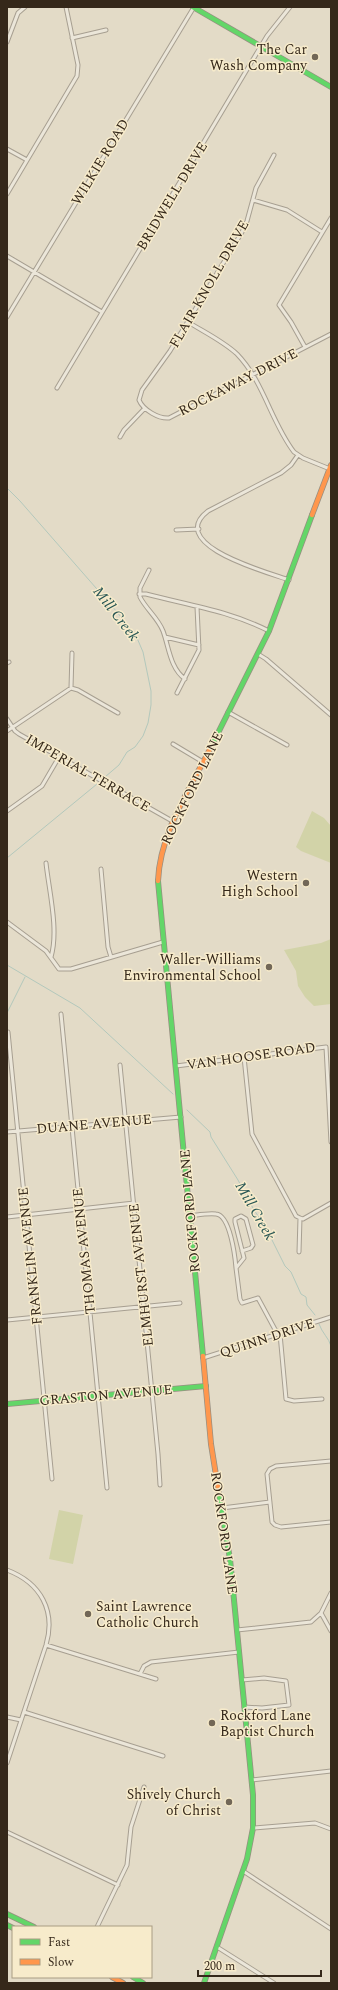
<svg xmlns="http://www.w3.org/2000/svg" width="338" height="1990" viewBox="0 0 338 1990" font-family="Spectral,serif">
<style>
.green{fill:#d2d3a8}
.lines{fill:none;stroke-linecap:round;stroke-linejoin:round}
.stream{stroke:#b3c8bc;stroke-width:1}
.street-casing{stroke:#a79f91;stroke-width:5}
.fast-casing{stroke:#978f81;stroke-width:6}
.slow-casing{stroke:#978f81;stroke-width:6}
.street{stroke:#ebe6d9;stroke-width:3}
.fast{stroke:#63d668;stroke-width:4.5}
.slow{stroke:#ff974d;stroke-width:4.5}
.poi-dot{fill:#726757;stroke:#f7ebcb;stroke-width:1.5}
.labels{text-anchor:middle;dominant-baseline:central;stroke-width:3;stroke-linejoin:round;paint-order:stroke}
.poi-label{font-size:14px;fill:#35281a;stroke:#f7ebcb;text-anchor:end}
.street-label{font-size:14px;fill:#35281a;stroke:#f7ebcb}
.water-label{font-size:15px;font-style:italic;fill:#285654;stroke:#f7ebcb}
</style>
<rect width="100%" height="100%" fill="#e3dbc7"/>
<path class="green" d="M312,811L324,818L331,826V863L301,851L296,847Z
M331,939V1004L314,1006L305,997L298,986L296,971L284,950L321,943Z
M59,1510L83,1515L73,1564L49,1559Z"/>
<g class="lines">
<path class="stream" d="M7,488L20,501L117,612L137,638L143,652L151,691V705L148,723L143,736L135,747L127,752L119,765L105,777
M7,858L97,784
M7,965L80,1008L173,1094
M7,1013L25,977
M187,1110L210,1132L211,1137L238,1180L254,1210L265,1226L285,1266L291,1272L301,1294L306,1297L307,1305L315,1315
M319,1324C322,1333 329,1338 331,1346"/>
<g class="street-casing">
<path id="street" d="M72,38L106,30
M7,42L18,13L25,7
M7,149L27,160
M274,155L256,188L247,221L242,232L170,351L142,390L139,400C143,410 159,419 169,418L331,334
M7,194L77,76L78,65L66,7
M253,200L287,210L322,232
M7,256L102,312
M7,317L194,7
M188,322C204,332 223,341 237,354C264,382 271,422 294,452L303,458L330,469
M305,347L291,322L279,305L331,218
M57,388L267,36L290,7
M120,437L124,430L145,408
M176,530L199,529
M149,570L140,588V597C146,609 158,618 163,631C169,647 170,668 185,679
M289,580C270,573 164,545 208,511L281,473L291,465L298,455
M139,594H146C188,605 230,611 269,631
M165,637L199,645
M258,654L266,659L331,715
M7,663L9,662
M71,688L72,653
M177,693L199,650L197,607
M228,712L287,745
M7,719L15,731L19,734L174,822
M7,731L71,688L78,690L118,713
M173,744L203,762
M7,811L42,786L59,757
M46,863C49,891 59,930 51,957
M101,869L108,947L111,957
M7,922L46,951L59,969H71L163,942
M61,1014L107,1488
M8,1032L52,1479
M244,1057L252,1134L296,1216L300,1218
M120,1065L158,1454L160,1485
M176,1066L326,1047L331,1142
M7,1132L181,1117
M190,1216C198,1215 208,1213 216,1214C230,1215 235,1256 236,1268
M7,1217L134,1203
M300,1218L303,1219L331,1203
M242,1251L251,1248L253,1245L246,1219L241,1216L235,1219V1222L244,1258L236,1268L240,1299L242,1303L258,1298L278,1335
M299,1252L300,1218
M7,1320L180,1303
M280,1334L286,1399L294,1401L322,1399
M203,1358L331,1317
M331,1461L276,1466L270,1469L267,1474L272,1522L275,1525L281,1527L331,1522
M222,1508L270,1502
M7,1570C41,1583 56,1611 46,1645L7,1763
M321,1613L331,1631
M237,1630L311,1622L321,1613L331,1593
M46,1645L156,1679
M140,1674L144,1666L151,1662L239,1652
M242,1680L264,1678L286,1681L289,1705L262,1708L244,1707
M24,1712L163,1756
M7,1717L21,1720
M252,1780L331,1771
M253,1828L315,1823L331,1829
M7,1832L118,1885
M243,1871L331,1929
M97,1927L127,1865L131,1827L144,1787
M217,1947L274,1983"/>
</g>
<g class="fast-casing">
<path id="fast" d="M193,7L331,87
M211,747L269,631L312,515
M158,881L203,1356
M7,1404L206,1386
M7,1914L34,1927
M7,1925L13,1928
M133,1977L143,1983
M204,1983L247,1859L253,1828V1795L230,1559L219,1494"/>
</g>
<g class="slow-casing">
<path id="slow" d="M312,515L331,465
M158,881C160,832 190,789 211,747
M203,1356L211,1444L219,1494
M112,1977L123,1983"/>
</g>
<use href="#street" class="street"/>
<use href="#fast" class="fast"/>
<use href="#slow" class="slow"/>
</g>
<g class="poi-dot">
<circle cx="315" cy="57" r="4"/>
<circle cx="306" cy="883" r="4"/>
<circle cx="269" cy="967" r="4"/>
<circle cx="88" cy="1614" r="4"/>
<circle cx="212" cy="1723" r="4"/>
<circle cx="229" cy="1802" r="4"/>
</g>
<g class="labels">
<g class="poi-label">
<text x="307" y="49">The Car<tspan x="307" dy="16">Wash Company</tspan></text>
<text x="298" y="875">Western<tspan x="298" dy="16">High School</tspan></text>
<text x="261" y="959">Waller-Williams<tspan x="261" dy="16">Environmental School</tspan></text>
<text x="96" y="1606" text-anchor="start">Saint Lawrence<tspan x="96" dy="16">Catholic Church</tspan></text>
<text x="220" y="1715" text-anchor="start">Rockford Lane<tspan x="220" dy="16">Baptist Church</tspan></text>
<text x="221" y="1794">Shively Church<tspan x="221" dy="16">of Christ</tspan></text>
</g>
<g class="street-label">
<text transform="translate(100 162) rotate(-59)">WILKIE ROAD</text>
<text transform="translate(172 196) rotate(-59)">BRIDWELL DRIVE</text>
<text transform="translate(209 284) rotate(-60)">FLAIR KNOLL DRIVE</text>
<text transform="translate(238 382) rotate(-27)">ROCKAWAY DRIVE</text>
<text transform="translate(88 773) rotate(30)">IMPERIAL TERRACE</text>
<text transform="translate(192 788) rotate(-64)">ROCKFORD LANE</text>
<text transform="translate(251 1056) rotate(-8)">VAN HOOSE ROAD</text>
<text transform="translate(94 1124) rotate(-5)">DUANE AVENUE</text>
<text transform="translate(190 1211) rotate(-95)">ROCKFORD LANE</text>
<text transform="translate(84 1251) rotate(-96)">THOMAS AVENUE</text>
<text transform="translate(30 1256) rotate(-96)">FRANKLIN AVENUE</text>
<text transform="translate(141 1275) rotate(-96)">ELMHURST AVENUE</text>
<text transform="translate(267 1338) rotate(-18)">QUINN DRIVE</text>
<text transform="translate(106 1395) rotate(-5)">GRASTON AVENUE</text>
<text transform="translate(224 1533) rotate(82)">ROCKFORD LANE</text>
</g>
<g class="water-label">
<text transform="translate(116 614) rotate(52)">Mill Creek</text>
<text transform="translate(255 1211) rotate(60)">Mill Creek</text>
</g>
</g>
<rect width="338" height="1990" fill="none" stroke="#35281a" stroke-width="16"/>
<rect x="12" y="1926" width="140" height="52" fill="#f7ebcb" stroke="#a99d84"/>
<rect x="20" y="1939" width="20" height="6" fill="#63d668" stroke="#a99d84"/>
<text x="48" y="1946" font-size="12" fill="#35281a">Fast</text>
<rect x="20" y="1959" width="20" height="6" fill="#ff974d" stroke="#a99d84"/>
<text x="48" y="1966" font-size="12" fill="#35281a">Slow</text>
<path d="M198 1970v6h123v-6" fill="none" stroke="#35281a" stroke-width="2"/>
<text x="204" y="1970" font-size="12" fill="#35281a" stroke="#f7ebcb" stroke-width="3" paint-order="stroke">200 m</text>
</svg>
